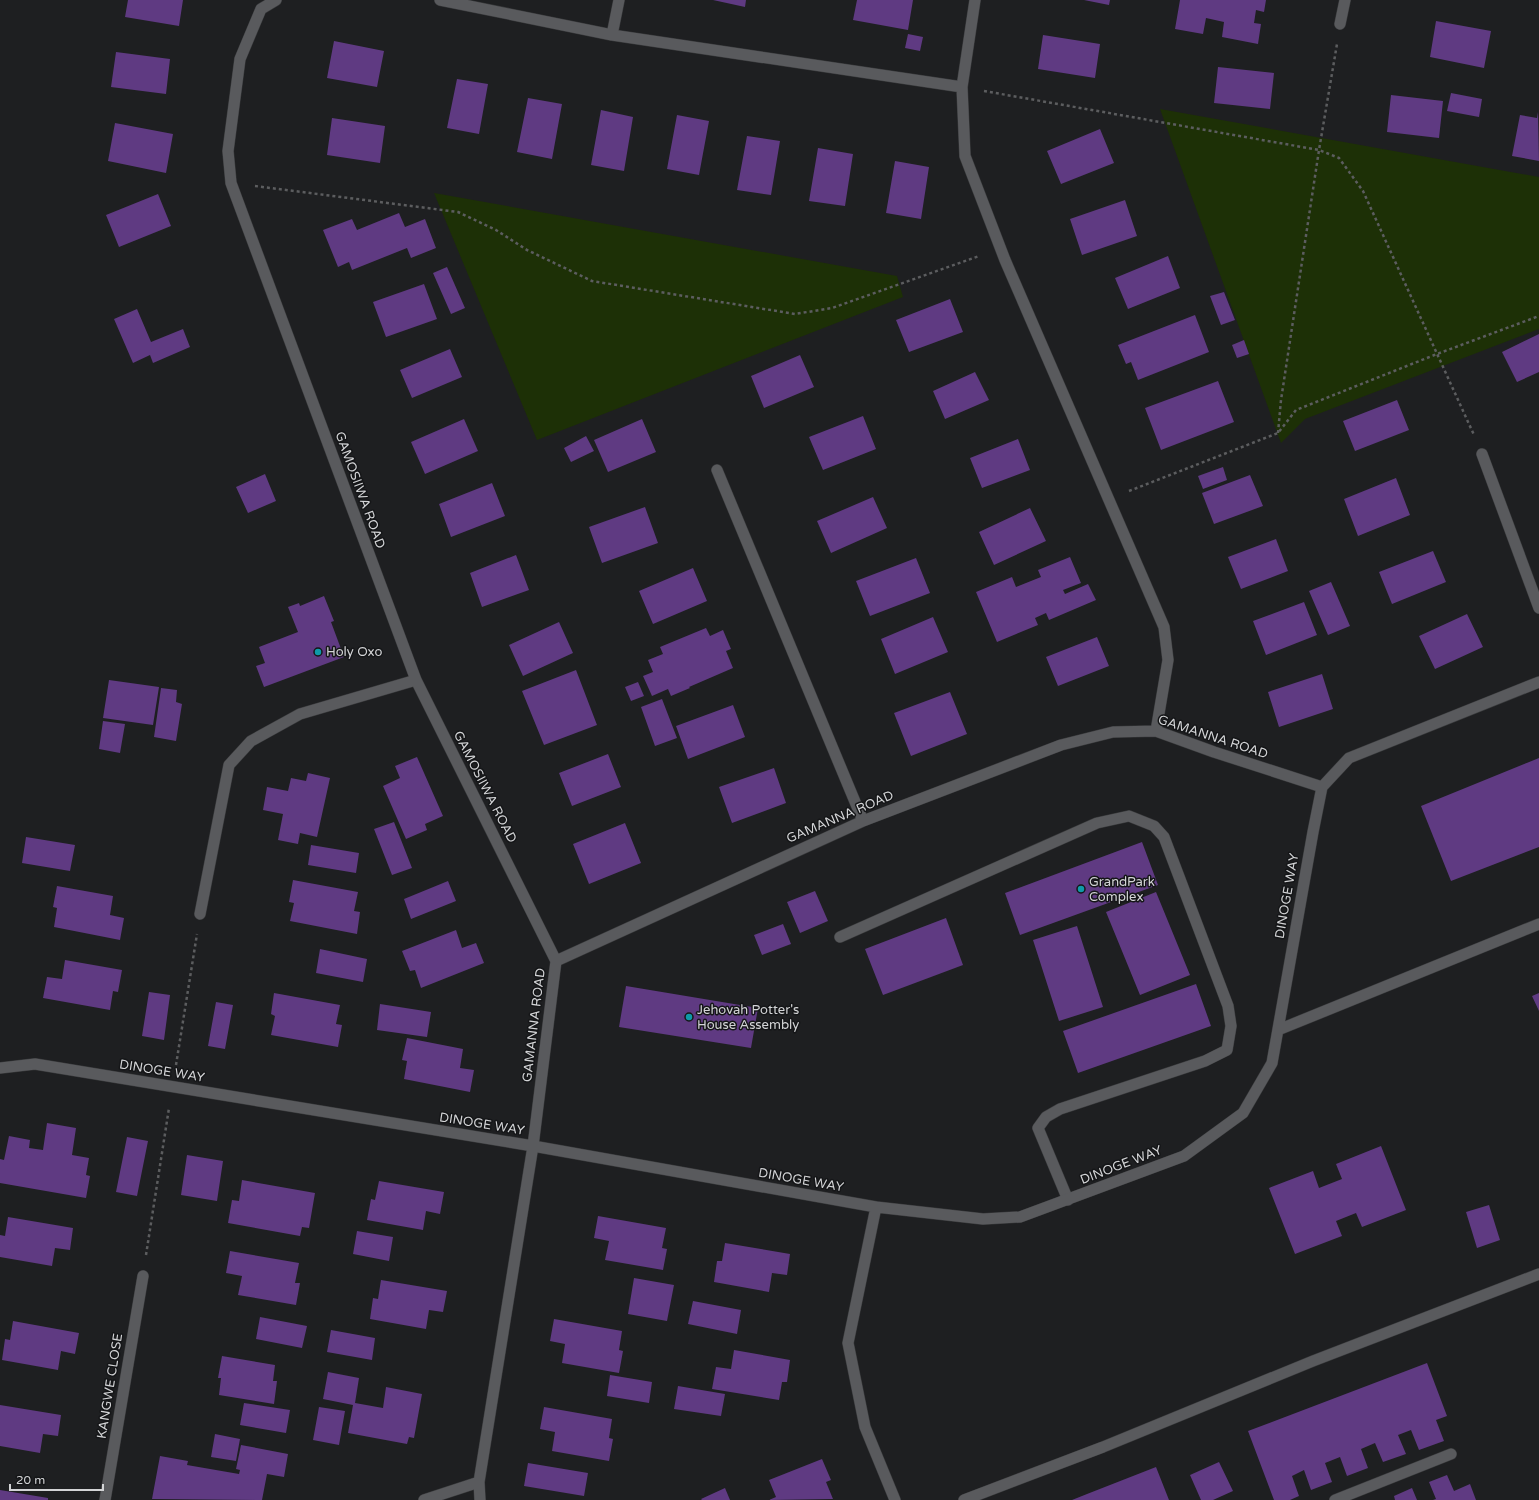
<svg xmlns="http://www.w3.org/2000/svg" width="1539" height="1500" viewBox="0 0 1539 1500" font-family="'Varela Round',sans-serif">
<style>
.green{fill:#1d3006}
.building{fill:#5f3a82}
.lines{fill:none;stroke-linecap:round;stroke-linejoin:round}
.service-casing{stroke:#393a3c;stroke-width:12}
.minor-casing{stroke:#393a3c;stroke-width:12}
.path{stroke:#5c5d5f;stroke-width:2.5;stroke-dasharray:3 3;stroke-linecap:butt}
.service{stroke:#595a5d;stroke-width:11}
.minor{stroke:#595a5d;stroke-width:11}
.culture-dot{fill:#0f9aa8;stroke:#151618;stroke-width:1.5}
.labels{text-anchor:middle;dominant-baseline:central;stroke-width:3;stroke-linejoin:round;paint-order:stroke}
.street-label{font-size:13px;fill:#d3d4d6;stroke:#151618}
.poi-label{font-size:13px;fill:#d3d4d6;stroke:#151618;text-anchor:start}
</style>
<rect width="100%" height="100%" fill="#1e1f21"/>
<path class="green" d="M1160,109L1539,177V329L1305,419L1281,443Z
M434,193L897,276L903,297L537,440Z"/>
<path class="building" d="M128,0H183L179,26L125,17Z
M713,0H746L745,7Z
M857,0H913L908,30L853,20Z
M1084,0H1110L1109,5Z
M1180,0H1266L1264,12L1256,10L1254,23L1261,24L1258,44L1222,37L1224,22L1206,18L1203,34L1175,29Z
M1436,21L1491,31L1484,68L1430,57Z
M908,34L923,37L920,51L905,48Z
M1043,35L1100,44L1095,78L1038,69Z
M334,41L384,51L377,87L327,78Z
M116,52L170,59L166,94L111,87Z
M1218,67L1274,73L1270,109L1214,103Z
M457,79L488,84L479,134L447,128Z
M1451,93L1482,99L1479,117L1447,111Z
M1391,95L1443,101L1439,138L1387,132Z
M528,98L562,104L552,159L517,152Z
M601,110L633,117L624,171L591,165Z
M1538,112L1539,161L1512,156L1520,115L1537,118Z
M677,115L709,121L699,175L667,169Z
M332,118L385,126L380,163L327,155Z
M115,123L173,134L166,173L108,161Z
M1100,129L1114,163L1061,184L1047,151Z
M747,136L780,141L771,195L737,190Z
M818,148L853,154L845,206L809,201Z
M895,161L929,167L921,219L886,213Z
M158,194L171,226L119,247L106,215Z
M1125,200L1137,236L1082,255L1070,219Z
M399,213L405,227L425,219L436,248L411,258L407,248L352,270L349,262L338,267L323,230L352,219L357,230Z
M1168,256L1180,288L1128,309L1115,278Z
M447,267L465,308L451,314L433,273Z
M424,284L437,319L386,337L373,302Z
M1224,292L1235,320L1221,325L1210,296Z
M950,299L963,332L909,352L896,320Z
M137,309L151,342L183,329L190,347L153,363L150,355L133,363L114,319Z
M1195,315L1209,352L1138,380L1131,362L1126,364L1118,345Z
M1539,334V372L1517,382L1502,352Z
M1244,340L1249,354L1237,358L1232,345Z
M450,349L462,377L412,398L400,370Z
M800,355L814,387L764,408L751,376Z
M975,372L989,400L945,419L933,391Z
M1218,381L1234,422L1161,450L1145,408Z
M1397,400L1409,430L1355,451L1343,421Z
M863,416L876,449L823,470L809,437Z
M464,419L478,451L425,474L411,442Z
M642,419L656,452L608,472L594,440Z
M586,436L594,451L571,462L564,448Z
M1018,439L1030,470L982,488L970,458Z
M1223,467L1227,480L1203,489L1198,476Z
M265,474L276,501L248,513L236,487Z
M1250,475L1263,506L1214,524L1202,493Z
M1396,478L1410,515L1358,536L1344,499Z
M492,483L505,516L451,537L439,504Z
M873,497L887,528L831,553L817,521Z
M645,507L658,543L602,563L589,527Z
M1030,508L1046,541L994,565L979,532Z
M1276,539L1288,571L1241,589L1228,557Z
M1433,551L1446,582L1392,604L1379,572Z
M516,555L529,590L482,607L470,573Z
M1070,557L1081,583L1063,590L1065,594L1088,584L1096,600L1049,620L1046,613L1035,618L1038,625L997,642L976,592L1012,577L1016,587L1041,577L1038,570Z
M916,558L930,593L870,616L856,581Z
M693,568L707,601L653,624L639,591Z
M1331,582L1350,626L1328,635L1309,591Z
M324,596L334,621L331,622L344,657L264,687L256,666L265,663L259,647L298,632L288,607L299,603L300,606Z
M1304,602L1317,635L1266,655L1253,621Z
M1467,614L1483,647L1435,669L1419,636Z
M933,617L948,652L895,674L881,639Z
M559,622L573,653L523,676L509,645Z
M706,628L710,636L723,630L731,649L726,651L733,668L689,687L690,688L671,696L668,689L652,696L643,676L653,672L648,660L663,654L660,647Z
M1097,637L1109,666L1058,686L1046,657Z
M576,670L597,725L544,745L522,691Z
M1322,674L1333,709L1279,727L1268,692Z
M109,680L159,687L153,725L103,718Z
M638,682L644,696L631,701L625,687Z
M161,688L177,690L176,702L182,704L176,741L154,737Z
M950,692L967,734L911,756L894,713Z
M662,699L677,738L655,746L641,707Z
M733,705L745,737L688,759L676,726Z
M103,721L125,724L120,753L99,749Z
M608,754L621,787L572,806L559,773Z
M417,757L443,816L425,824L427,830L406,839L383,786L400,778L395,766Z
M1539,758V847L1451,881L1421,806Z
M774,768L786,803L732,823L719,787Z
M308,773L330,778L317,837L300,833L298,844L278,840L283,814L263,810L267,787L288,791L291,778L306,781Z
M394,822L412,868L392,875L374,829Z
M625,823L641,863L589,884L573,844Z
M26,837L75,845L70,871L22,863Z
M1142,842L1158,885L1020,935L1005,893Z
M311,845L359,853L356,873L308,865Z
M293,880L358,892L354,911L360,912L357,934L290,921L294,903L289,902Z
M448,881L456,901L411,919L404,899Z
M57,886L113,896L110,915L124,918L120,940L54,927L57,908L53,907Z
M815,891L828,921L800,933L787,902Z
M1156,892L1190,975L1140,995L1106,912Z
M946,918L963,965L883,995L865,949Z
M783,924L791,944L762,955L754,935Z
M1077,926L1103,1007L1059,1021L1033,940Z
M456,930L462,948L476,943L484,963L421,988L415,970L410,971L402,951Z
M320,949L367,959L363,982L316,973Z
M65,960L122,970L118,992L113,991L110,1010L43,998L47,977L62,979Z
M1196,984L1211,1026L1078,1073L1063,1031Z
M626,986L758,1008L751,1048L619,1027Z
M149,992L170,995L164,1040L142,1036Z
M274,993L340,1005L336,1024L342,1025L338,1047L271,1035L275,1016L271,1014Z
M1539,993V1011L1532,996Z
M216,1002L233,1005L225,1049L208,1046Z
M380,1004L431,1012L427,1037L377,1030Z
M407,1038L463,1049L460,1068L474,1070L470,1092L404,1079L407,1061L402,1060Z
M47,1123L76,1128L72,1155L89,1158L86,1175L90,1176L86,1198L0,1183V1159L4,1160L9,1136L30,1140L29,1148L43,1150Z
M127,1137L148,1141L137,1196L116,1192Z
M1381,1146L1406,1210L1362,1227L1356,1213L1336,1221L1342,1236L1295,1254L1269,1188L1313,1171L1319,1188L1342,1179L1336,1164Z
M187,1155L223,1161L217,1201L181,1195Z
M242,1180L315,1193L309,1228L302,1227L300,1236L228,1223L232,1200L239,1201Z
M379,1181L444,1192L440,1214L426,1211L423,1230L367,1220L371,1199L375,1200Z
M1489,1205L1500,1240L1477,1248L1466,1212Z
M598,1216L666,1228L662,1248L667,1249L663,1270L605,1260L609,1241L594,1238Z
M8,1217L73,1228L70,1250L55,1248L52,1266L0,1257V1235L5,1236Z
M357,1231L393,1237L389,1261L353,1254Z
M725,1243L790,1254L787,1275L772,1273L769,1292L714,1282L717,1261H722Z
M230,1251L299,1263L295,1283H300L296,1305L238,1295L242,1276L226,1273Z
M634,1278L674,1285L667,1321L628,1314Z
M381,1280L447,1291L443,1312L429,1310L426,1329L370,1319L373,1298L378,1299Z
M693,1301L741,1310L737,1334L688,1324Z
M260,1317L307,1326L302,1348L256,1339Z
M554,1319L622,1331L619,1350L623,1351L619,1373L562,1363L565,1344L550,1341Z
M13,1321L79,1333L75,1354L61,1351L58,1370L2,1360L5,1339L10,1340Z
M331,1330L375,1338L372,1360L327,1352Z
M734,1350L790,1360L787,1382H782L779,1400L712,1389L716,1367L731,1369Z
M222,1356L275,1365L273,1381H277L274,1404L219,1395L221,1378H218Z
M1427,1363L1447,1416L1436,1420L1444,1441L1419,1450L1411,1430L1398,1435L1406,1454L1383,1462L1375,1443L1361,1449L1368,1468L1347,1476L1340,1457L1325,1463L1332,1482L1311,1490L1304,1470L1292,1476L1299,1496L1290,1500H1274L1248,1431Z
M328,1372L359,1378L355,1403L383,1408L386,1387L422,1394L414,1438L409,1437L407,1444L348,1433L353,1405L323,1399Z
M610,1375L652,1382L649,1403L607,1396Z
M678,1386L725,1394L721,1416L674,1409Z
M244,1403L290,1410L286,1433L240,1425Z
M0,1405L61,1415L58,1436L43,1434L40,1453L0,1446Z
M319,1407L345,1411L339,1445L313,1440Z
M544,1407L612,1419L609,1438L613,1439L609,1461L552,1451L555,1432L540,1429Z
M215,1434L240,1439L236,1461L211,1457Z
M241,1445L288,1454L284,1477L267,1474L262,1500L152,1499L160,1456L188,1461L187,1465L239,1474L240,1470L236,1469Z
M822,1459L831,1480L826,1482L833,1499L769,1500L776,1497L769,1480Z
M1219,1462L1233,1491L1213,1500H1201L1190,1475Z
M528,1463L588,1473L584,1496L524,1486Z
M1156,1467L1169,1500H1072L1087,1494Z
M1447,1475L1454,1491L1470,1484L1476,1500H1433L1436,1499L1429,1482Z
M725,1488L730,1500H702L701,1499Z
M1412,1488L1417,1500H1395L1394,1496Z
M0,1490L48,1498V1500H0Z"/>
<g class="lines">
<g class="service-casing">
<path id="service" d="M840,937L1097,823L1129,816L1154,826L1164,837L1228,1006L1231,1026L1227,1050L1205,1061L1060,1109L1046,1117L1038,1128L1068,1200
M1335,1500L1451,1454"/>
</g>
<g class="minor-casing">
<path id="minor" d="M276,0L261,9L240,59L228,151L231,183L416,680L556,961
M440,0L612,35L962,87
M975,0L962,87L965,156L1005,260L1164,627L1168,660L1156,731
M1340,24L1345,0
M612,35L619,0
M1482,454L1539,608
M717,470L863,821
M1322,787L1349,758L1539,682
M200,914L229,765L251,741L300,714L416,680
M556,961L863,821L1061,745L1113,732L1156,731L1214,752L1322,787
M1278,1030L1539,924
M0,1068L35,1064L533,1146L876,1207L983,1219L1020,1217L1184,1156L1243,1113L1272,1063L1313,832L1322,787
M876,1207L848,1343L865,1427L895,1500
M105,1500L143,1276
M424,1500L479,1482
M480,1500L479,1482L533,1146L556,961
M964,1500L1103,1447L1313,1361L1539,1274"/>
</g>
<path class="path" d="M984,91L1319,150L1339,158L1363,191L1474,435
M255,186L458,212L496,230L527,250L592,281L795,314L832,308L979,256
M1278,433L1281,400L1319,150L1337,44
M1129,491L1278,433L1296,410L1437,354L1539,316
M176,1065L197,934
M146,1255L169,1108"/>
<use href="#service" class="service"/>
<use href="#minor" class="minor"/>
</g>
<g class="culture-dot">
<circle cx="318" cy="652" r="4"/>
<circle cx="1081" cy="889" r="4"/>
<circle cx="689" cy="1017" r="4"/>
</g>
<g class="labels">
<g class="street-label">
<text transform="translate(360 490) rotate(70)">GAMOSIIWA ROAD</text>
<text transform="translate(1213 737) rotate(18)">GAMANNA ROAD</text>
<text transform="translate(485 787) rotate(63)">GAMOSIIWA ROAD</text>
<text transform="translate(840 817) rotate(-23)">GAMANNA ROAD</text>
<text transform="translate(1287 896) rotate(-80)">DINOGE WAY</text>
<text transform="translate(534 1025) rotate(-83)">GAMANNA ROAD</text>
<text transform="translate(162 1071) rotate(9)">DINOGE WAY</text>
<text transform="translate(482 1124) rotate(9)">DINOGE WAY</text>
<text transform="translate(1121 1165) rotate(-21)">DINOGE WAY</text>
<text transform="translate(801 1180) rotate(10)">DINOGE WAY</text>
<text transform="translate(110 1386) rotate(-81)">KANGWE CLOSE</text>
</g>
<g class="poi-label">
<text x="326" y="652">Holy Oxo</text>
<text x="1089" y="882">GrandPark<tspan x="1089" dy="15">Complex</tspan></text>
<text x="697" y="1010">Jehovah Potter's<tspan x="697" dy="15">House Assembly</tspan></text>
</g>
</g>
<path d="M10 1484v6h93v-6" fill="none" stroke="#d3d4d6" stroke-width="2"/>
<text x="16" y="1484" font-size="12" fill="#d3d4d6" stroke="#151618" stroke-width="3" paint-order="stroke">20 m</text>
</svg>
